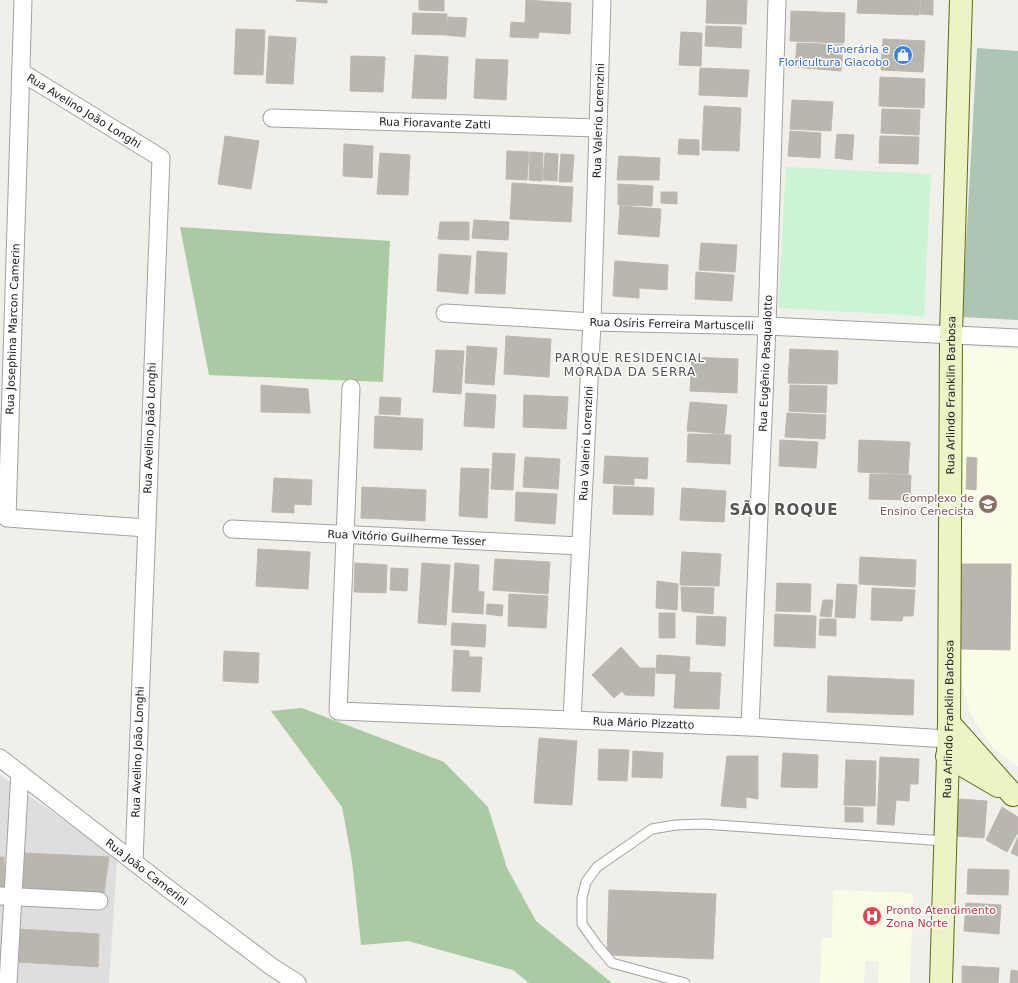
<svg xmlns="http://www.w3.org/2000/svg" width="1018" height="983" viewBox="0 0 1018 983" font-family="'DejaVu Sans',sans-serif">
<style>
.residential{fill:#dfdede}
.education{fill:#fafce6}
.forest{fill:#aacaa3}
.cemetery{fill:#adc6b3}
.park{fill:#ccf4d4}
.building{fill:#b9b5af;stroke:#c0b7ad}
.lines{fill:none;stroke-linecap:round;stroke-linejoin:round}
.lane-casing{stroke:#a2a2a2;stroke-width:11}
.street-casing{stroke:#a2a2a2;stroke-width:19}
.secondary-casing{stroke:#5a6d13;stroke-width:24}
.lane{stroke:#fff;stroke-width:9}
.street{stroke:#fff;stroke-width:17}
.secondary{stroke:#ecf3c4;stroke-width:22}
.labels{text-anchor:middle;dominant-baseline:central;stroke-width:3;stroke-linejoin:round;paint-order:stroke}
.shop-label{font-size:11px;fill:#366cbe;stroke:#fff;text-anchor:end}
.street-label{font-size:11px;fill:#212121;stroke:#fff}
.education-label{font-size:11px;fill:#785e54;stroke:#fff;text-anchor:end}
.health-label{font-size:11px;fill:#be3a42;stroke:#fff;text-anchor:start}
.neighbourhood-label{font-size:12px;letter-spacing:1px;fill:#545454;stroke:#fff}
.district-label{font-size:15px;font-weight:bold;letter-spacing:1px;fill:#545454;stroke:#fff}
</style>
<rect width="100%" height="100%" fill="#f0efe9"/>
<path class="residential" d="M0,775L117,858L109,983H0Z"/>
<path class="education" d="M960,346L1018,350V767L991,746L969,711L956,658Z
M833,890L913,893L910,983H878L879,962L865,961L864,983H820L822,938H832Z"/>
<path class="forest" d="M180,227L390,241L383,382L209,375Z
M302,708L444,762L488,807L507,868L536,921L612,983H529L513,970L408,941L361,945L352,861L342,807L271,711Z"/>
<path class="cemetery" d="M977,48L1018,51V320L962,317Z"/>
<path class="park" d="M786,167L931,174L924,316L778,308Z"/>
<path class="building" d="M296,0H327V3L296,1Z
M419,0H444V11L419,10Z
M526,0L571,3L570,34L539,32L538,38L510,37L511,22L525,23Z
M707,0H747L746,24L706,23Z
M858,0H920L919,15L857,13Z
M921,0H933V15L920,14Z
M791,11L845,13L844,43L790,41Z
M413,13L447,14L446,35L412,34Z
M448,17L467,18L465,37L446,35Z
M706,26L742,27L741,48L705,46Z
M236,29L265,30L263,75L234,74Z
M681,32L702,33L701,66L679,65Z
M269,36L296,38L293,84L266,83Z
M883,39L925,41L923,72L881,70Z
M797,43L843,45L841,71L795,67Z
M415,55L448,57L446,99L412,98Z
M351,56L385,57L383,92L350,91Z
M476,59L508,60L506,100L474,98Z
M700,68L749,70L747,97L699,95Z
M880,77L925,79L924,108L879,106Z
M792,100L833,102L831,131L790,129Z
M704,106L741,108L739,151L702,150Z
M882,109L920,110L919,135L881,133Z
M790,131L821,133L820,158L788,156Z
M837,134L854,135L852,160L835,158Z
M225,136L259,141L251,189L218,184Z
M880,136L919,137L918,164L879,163Z
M679,139L699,140V155L678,154Z
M344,144L373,146L372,178L343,176Z
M507,151L529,152L527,180L506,179Z
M530,152L543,153L542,181L529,180Z
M380,153L410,155L408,195L377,194Z
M545,153L558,154L557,181L543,180Z
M561,154L574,155L572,182H559Z
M619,156L660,158L659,180H617Z
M512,183L573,187L571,222L510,219Z
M618,184L653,186L652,206L618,205Z
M661,192H677V204L661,203Z
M620,206L661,209L659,237L618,234Z
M474,220L509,222L508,240L472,238Z
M440,222H469V240L438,239Z
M701,243L737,245L735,272L699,270Z
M477,251L507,253L505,294L475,293Z
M439,254L471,256L468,294L437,291Z
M615,261L668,265L667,290L639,288V298L613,296Z
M696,272L734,275L732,301L695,299Z
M506,336L551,339L549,377L504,374Z
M467,346L497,348L494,385L465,383Z
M790,349L838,351L837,384L788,383Z
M436,350L464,351L461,394L433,392Z
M692,357L738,359L737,393L690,391Z
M261,385L308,389L310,413L261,412Z
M790,385L827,386L826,413L789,411Z
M466,393L496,395L494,428L464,426Z
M524,395L568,397L566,429L523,427Z
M380,397L401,398L400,415L379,414Z
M690,402L727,405L724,434L687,431Z
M787,413L826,415L825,439L785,437Z
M375,416L423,419L422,450L374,448Z
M688,434L731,435L730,464L687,462Z
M780,440L818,442L816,468L779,466Z
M859,440L910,442L908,474L858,472Z
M493,453L515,454L513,490L491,489Z
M605,456L648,458L647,479L634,478V485L603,483Z
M525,457L560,459L558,489L523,487Z
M967,457L977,458L976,490L966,489Z
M461,468L489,469L487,518L459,516Z
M870,474L911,475L910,500L869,499Z
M274,478L312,480L311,505L294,504V513L272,512Z
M614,486L654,488L653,515L613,514Z
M362,487L426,490L425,521L361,518Z
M682,488L726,491L724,522L680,520Z
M516,492L557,494L555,524L515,521Z
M258,549L310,552L308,589L256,586Z
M682,552L721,554L719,586L680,585Z
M860,557L916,560L915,587L859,584Z
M495,559L550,562L548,594L493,590Z
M355,563L387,565L386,593L354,592Z
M422,563L450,565L446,625L418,623Z
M455,563L479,565L478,591L484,592L483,614L452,612Z
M958,564H1011L1010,650L956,649Z
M391,568L408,569L407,591L390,590Z
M657,581L678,584L677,610L656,608Z
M777,583L811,584L810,612L776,611Z
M837,584L857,585L855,618L835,617Z
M681,587L714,588L713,614L682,611Z
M872,588L915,590L913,616H903L902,621L871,620Z
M509,594L548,596L546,628L508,626Z
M823,600H833L831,617L820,616Z
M487,604L503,605L502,616L486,614Z
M659,613H675V638H659Z
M775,614L816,616L815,648L774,646Z
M697,616L726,617L725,646L696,644Z
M820,619H836V636L819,635Z
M452,623L486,625L485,647L451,645Z
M621,647L640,668H655L654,696L625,695L622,691L614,698L592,675Z
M454,650L469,651V657H482L480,692L452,691Z
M224,651L259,653L258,683L223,681Z
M657,655L690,657L689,672L721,673L719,709L674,708L676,674L656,673Z
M828,676L914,680L913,715L827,712Z
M539,738L577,741L572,805L534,803Z
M599,749L629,750L627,781L598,780Z
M633,751L663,753L662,778L632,777Z
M783,753L818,755L817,788L781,787Z
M727,756H758V799L746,797V808L721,806Z
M880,757L919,759L918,784H910L909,801L896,800L894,825L877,824Z
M846,760L876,761L875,806L844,805Z
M959,799L987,801L984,838L957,836Z
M845,807L863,808V822H845Z
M1002,807L1018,817V832L1007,852L986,840Z
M1018,837V856L1011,853Z
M24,853L109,857L104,893L19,887Z
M0,857H4L5,891H0Z
M968,869L1009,870L1008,895L967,894Z
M609,890L716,894L713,959L607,955Z
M966,903L1001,905L999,934L964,931Z
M17,929L99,934L98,967L17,962Z
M962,966L999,968L998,983H962Z
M1011,970L1018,971V983H1010Z"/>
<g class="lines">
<g class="lane-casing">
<path id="lane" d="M685,983L612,963L597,945L582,924V898L586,882L597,867L652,829L676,825L703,824L945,841"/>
</g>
<g class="street-casing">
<g id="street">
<path d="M23,0L7,518L146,528"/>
<path id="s1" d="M21,72L161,158L134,862"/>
<path id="s2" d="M272,118L598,128"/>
<path id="s3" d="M445,313L592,322L767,326L1018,338"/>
<path id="s4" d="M351,388L338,711L750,727L948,739"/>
<path id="s5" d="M232,529L581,546"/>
<path id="s6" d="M572,720L592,322L602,0"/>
<path id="s7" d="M750,727L767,326L777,0"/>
<path id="s8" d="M0,758L170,890L272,967L297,983"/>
<path d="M0,896L99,901"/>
<path d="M8,983L20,773"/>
</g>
</g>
<g class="secondary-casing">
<g id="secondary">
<path d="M949,723L1013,795"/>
<path d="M947,756L998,786"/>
<path id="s9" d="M941,983L949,723L951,334L961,0"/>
</g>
</g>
<use href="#lane" class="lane"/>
<use href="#street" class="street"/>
<use href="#secondary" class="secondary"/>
</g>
<defs>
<g id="shop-disc" transform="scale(1)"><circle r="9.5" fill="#3f7fe0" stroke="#fff"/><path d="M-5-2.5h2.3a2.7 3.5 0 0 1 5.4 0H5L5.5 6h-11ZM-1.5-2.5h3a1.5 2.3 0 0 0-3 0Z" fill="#fff"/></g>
<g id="university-disc" transform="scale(1)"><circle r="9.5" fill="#8d6e63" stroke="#fff"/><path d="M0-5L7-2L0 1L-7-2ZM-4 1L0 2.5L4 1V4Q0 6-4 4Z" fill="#fff"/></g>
<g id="hospital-disc" transform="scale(1)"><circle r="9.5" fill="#e0444e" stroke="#fff"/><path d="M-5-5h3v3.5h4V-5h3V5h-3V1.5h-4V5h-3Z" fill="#fff"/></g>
</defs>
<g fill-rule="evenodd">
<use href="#shop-disc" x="903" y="55"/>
<use href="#university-disc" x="988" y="504"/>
<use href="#hospital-disc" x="872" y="916"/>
</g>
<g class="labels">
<g class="shop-label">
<text x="889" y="49">Funerária e<tspan x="889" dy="13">Floricultura Giacobo</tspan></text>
</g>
<g class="street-label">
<text stroke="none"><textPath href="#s1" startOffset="74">Rua Avelino João Longhi</textPath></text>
<text stroke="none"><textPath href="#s6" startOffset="600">Rua Valerio Lorenzini</textPath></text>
<text stroke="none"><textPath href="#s2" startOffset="163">Rua Fioravante Zatti</textPath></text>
<text stroke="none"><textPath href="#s3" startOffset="227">Rua Osíris Ferreira Martuscelli</textPath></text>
<text transform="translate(13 329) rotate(-88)">Rua Josephina Marcon Camerin</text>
<text stroke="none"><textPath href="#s7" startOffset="364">Rua Eugênio Pasqualotto</textPath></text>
<text stroke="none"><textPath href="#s9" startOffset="588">Rua Arlindo Franklin Barbosa</textPath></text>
<text transform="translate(150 428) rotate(-88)">Rua Avelino João Longhi</text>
<text stroke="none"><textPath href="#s6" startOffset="277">Rua Valerio Lorenzini</textPath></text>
<text stroke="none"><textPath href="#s5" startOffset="175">Rua Vitório Guilherme Tesser</textPath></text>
<text stroke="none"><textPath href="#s9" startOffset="264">Rua Arlindo Franklin Barbosa</textPath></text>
<text stroke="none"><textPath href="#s4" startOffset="629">Rua Mário Pizzatto</textPath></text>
<text transform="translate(138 752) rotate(-88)">Rua Avelino João Longhi</text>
<text stroke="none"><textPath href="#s8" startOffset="186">Rua João Camerini</textPath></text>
</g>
<g class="education-label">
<text x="974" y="498">Complexo de<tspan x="974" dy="13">Ensino Cenecista</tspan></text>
</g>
<g class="health-label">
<text x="886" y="910">Pronto Atendimento<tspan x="886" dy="13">Zona Norte</tspan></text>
</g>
<g class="neighbourhood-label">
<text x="630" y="358">PARQUE RESIDENCIAL<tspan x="630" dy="14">MORADA DA SERRA</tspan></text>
</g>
<g class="district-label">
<text x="784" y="510">SÃO ROQUE</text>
</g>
</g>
</svg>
